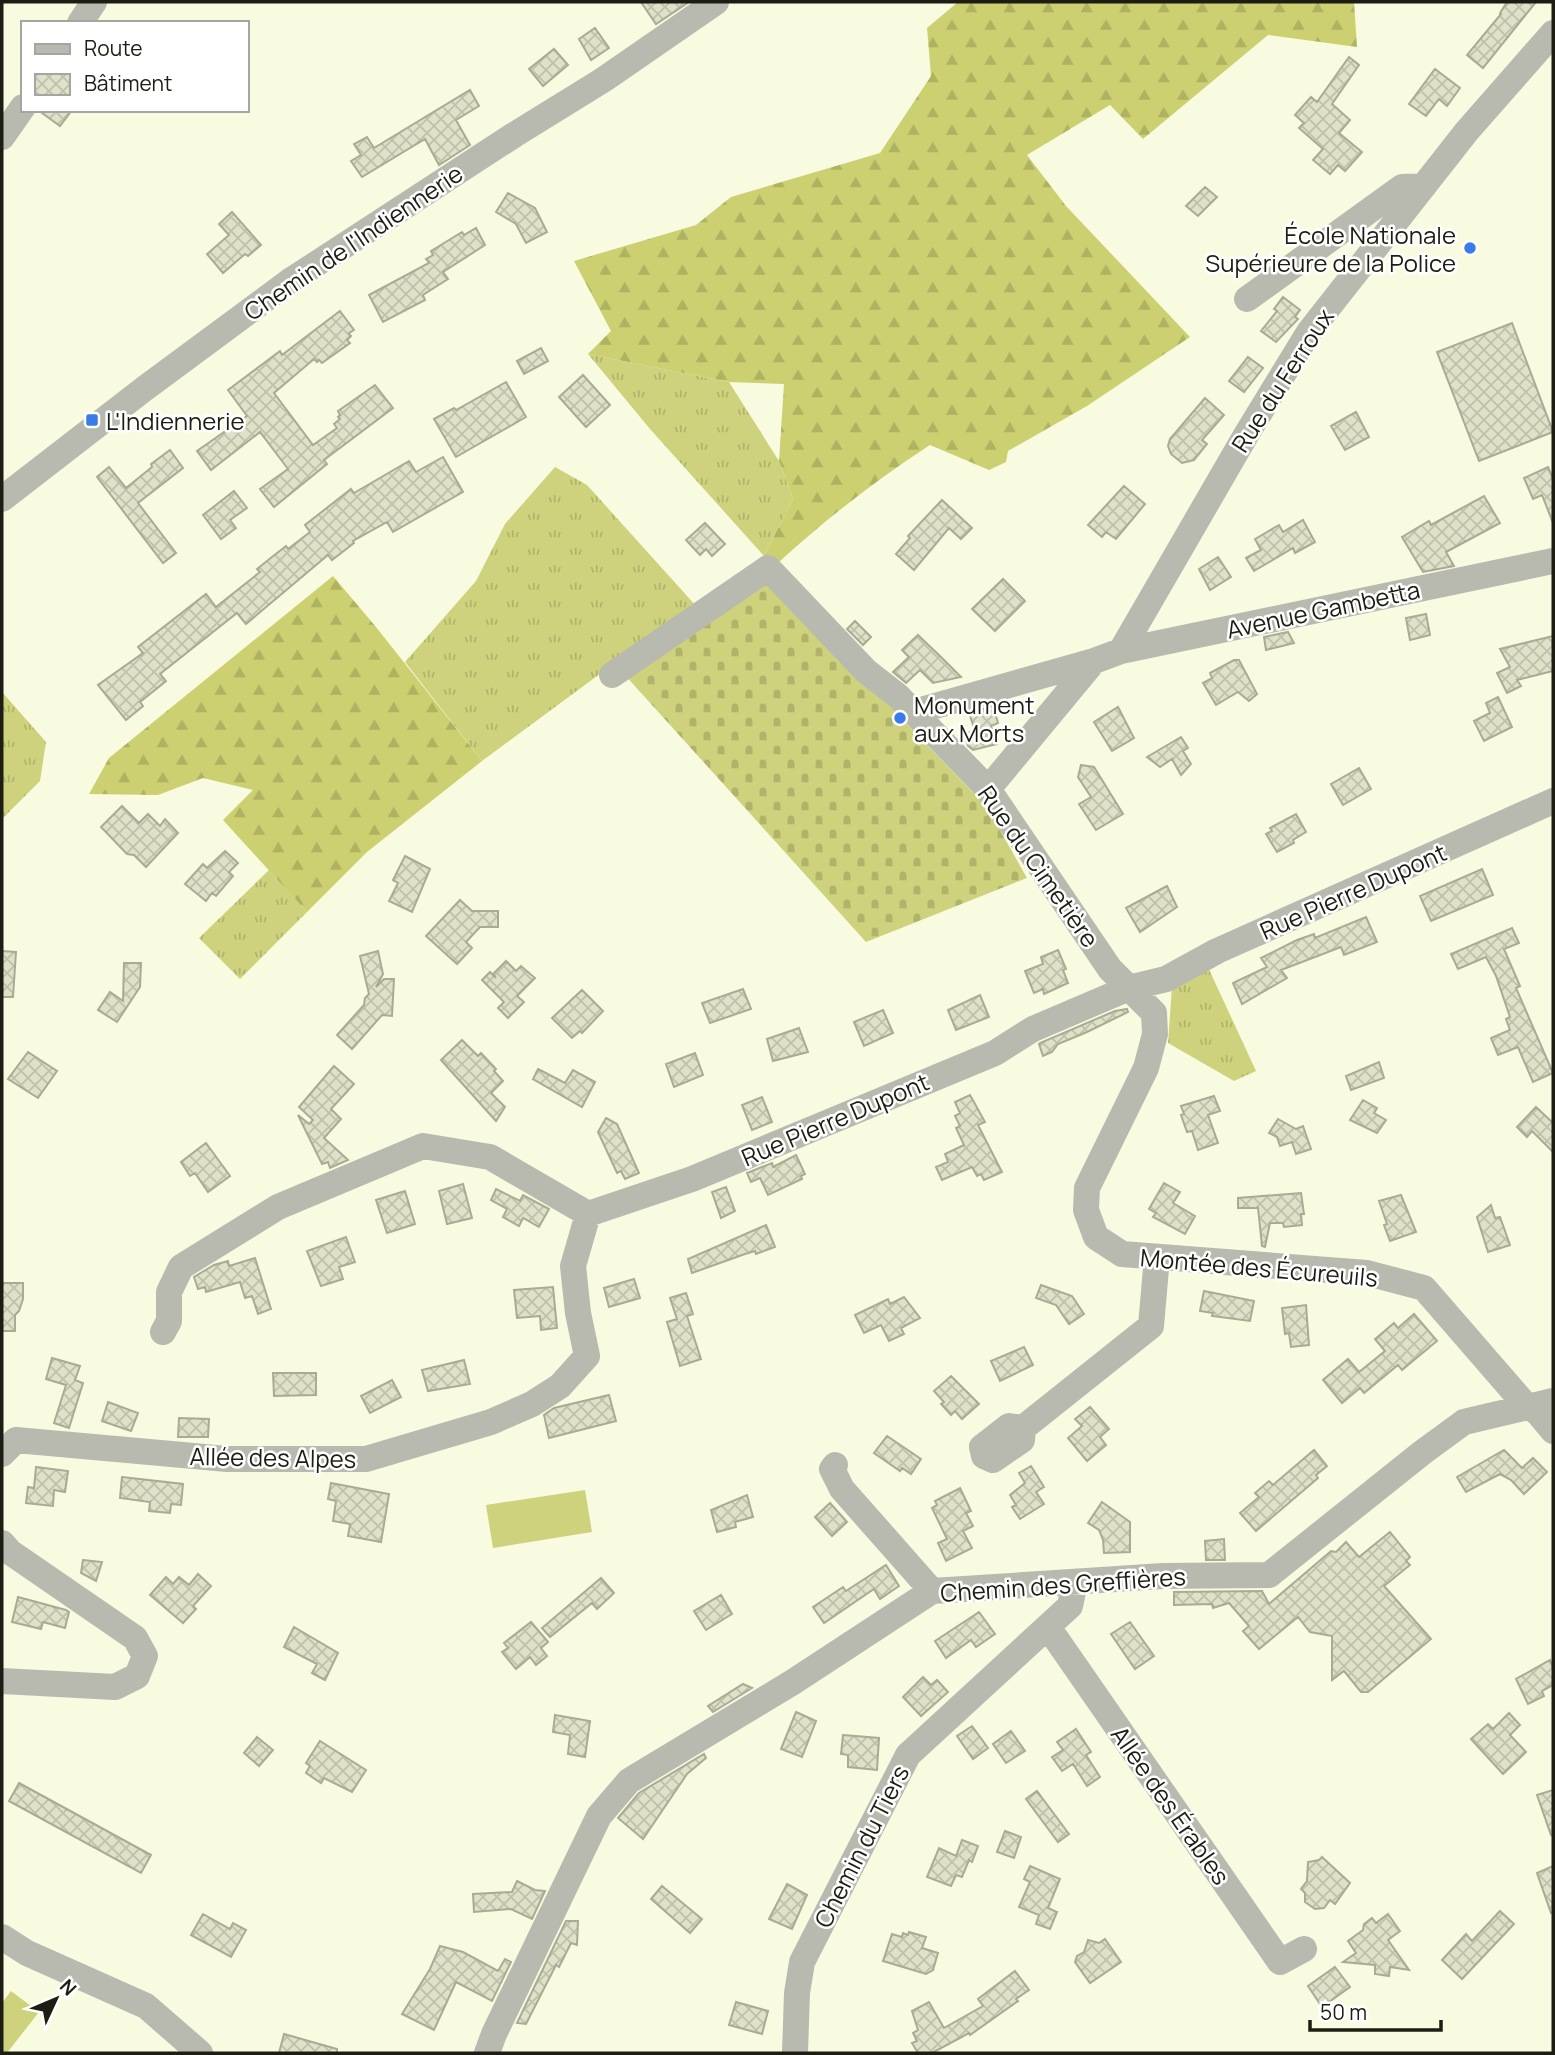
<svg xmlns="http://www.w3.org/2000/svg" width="1555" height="2055" viewBox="0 0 1555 2055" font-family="Manrope,sans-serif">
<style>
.grass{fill:url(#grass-tufts)}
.forest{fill:url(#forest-firs)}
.cemetery{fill:url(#cemetery-stones)}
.pitch{fill:#ced27c}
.building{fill:url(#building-cross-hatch);stroke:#a9ab92;stroke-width:2}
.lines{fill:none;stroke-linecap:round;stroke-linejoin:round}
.minor{stroke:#b9baaf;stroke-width:26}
.poi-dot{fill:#3b7ae9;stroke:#fff;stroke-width:2.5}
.labels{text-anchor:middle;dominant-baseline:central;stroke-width:5;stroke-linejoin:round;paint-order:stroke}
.poi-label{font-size:24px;fill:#1d1d14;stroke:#fff;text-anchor:start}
.street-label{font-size:24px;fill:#1d1d14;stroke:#fff}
</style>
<defs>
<pattern id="grass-tufts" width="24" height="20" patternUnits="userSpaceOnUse" patternTransform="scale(1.75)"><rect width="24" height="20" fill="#ced27c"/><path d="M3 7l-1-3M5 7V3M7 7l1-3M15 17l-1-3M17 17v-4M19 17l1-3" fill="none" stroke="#b0b46a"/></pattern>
<pattern id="forest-firs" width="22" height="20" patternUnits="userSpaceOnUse" patternTransform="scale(1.75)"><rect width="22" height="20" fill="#ccd070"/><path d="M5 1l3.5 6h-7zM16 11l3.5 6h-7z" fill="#afb260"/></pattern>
<pattern id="cemetery-stones" width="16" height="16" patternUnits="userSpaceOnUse" patternTransform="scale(1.75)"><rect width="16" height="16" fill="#ced27c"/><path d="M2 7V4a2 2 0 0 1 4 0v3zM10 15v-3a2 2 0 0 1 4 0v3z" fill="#b0b46a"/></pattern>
<pattern id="building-cross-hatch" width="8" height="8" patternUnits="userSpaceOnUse" patternTransform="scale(1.75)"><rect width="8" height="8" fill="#dfe1c8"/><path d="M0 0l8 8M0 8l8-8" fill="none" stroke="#bfc1ab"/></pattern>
</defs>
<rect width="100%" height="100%" fill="#f9fbe1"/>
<path class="grass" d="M588,354L729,382L779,461L793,499L764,556L650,429Z
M555,467L587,485L697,607L612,665L482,761L405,662L476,581L505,524Z
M2,692L46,742L40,781L2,819Z
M269,870L307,912L240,979L199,938Z
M1207,965L1256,1071L1234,1081L1168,1043L1172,986Z"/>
<path class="forest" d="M958,2H1354L1357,47L1268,35L1143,139L1110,105L1027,155L1066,206L1190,337L1087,406L1008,451L1006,462L989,470L930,445C876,480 826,519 779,562L764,556L793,499L779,461L784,384L729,382L588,354L611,331L574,261L696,225L731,197L880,153L931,76L927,28Z
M333,576L376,627L482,761L367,852L307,912L223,820L253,790L203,778L158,795L89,794L109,758Z"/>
<path class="cemetery" d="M767,580L896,710L901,718L987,807L1027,878L866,942L624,674Z"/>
<path class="pitch" d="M585,1490L592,1532L493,1548L486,1505Z
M11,1991L39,2012L7,2053H2V2003Z"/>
<path class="building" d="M641,2H689L656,24Z
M1507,2H1536L1483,68L1467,55L1501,14L1500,13Z
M595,28L609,48L591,60L579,39Z
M554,49L568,65L543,86L529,69Z
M1349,57L1359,65L1332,104L1350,120L1339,133L1362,152L1345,171L1338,165L1330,174L1313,160L1323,149L1299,128L1304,123L1295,115L1311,97L1317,102Z
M1435,69L1460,88L1447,106L1439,99L1426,116L1409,104Z
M470,90L479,106L456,120L470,145L439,165L425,139L362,177L351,161L361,155L354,144L367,137L374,148Z
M38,110H72L60,126Z
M1205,187L1217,197L1198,216L1186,206Z
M508,193L535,208L547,232L526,243L516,224L496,212Z
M232,212L261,245L248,256L245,254L223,273L207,254L229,235L219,224Z
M476,228L485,245L443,272L448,279L423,295L425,300L383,322L369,295L429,263L426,259L433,255L431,251L462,232L464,235Z
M1283,297L1300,310L1295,317L1298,319L1276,342L1261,331L1277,311L1274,309Z
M340,311L354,330L349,333L351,336L347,340L350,343L322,363L319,360L317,362L314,359L274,393L313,445L337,428L334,424L340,419L338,417L340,415L338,411L375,385L393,408L324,460L327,464L274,507L260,489L288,469L260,432L211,470L197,451L247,416L228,390L280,351L282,355Z
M1512,323L1553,432L1479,461L1437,352Z
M541,348L548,361L524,374L517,361Z
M1248,357L1263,368L1244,392L1229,381Z
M583,375L610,405L586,427L559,397Z
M506,382L526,417L456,457L434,419L454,408L456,410Z
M1205,398L1224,415L1202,440L1207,444L1194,460L1182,463L1171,454L1168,446L1170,439Z
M1356,412L1369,437L1345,450L1331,426Z
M170,450L183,468L138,503L176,553L163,563L97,477L109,467L126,488L152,467L151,464Z
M443,457L463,492L393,532L387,522L353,541L354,543L332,560L328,555L246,624L237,613L160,674L166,681L140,702L143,706L126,720L98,685L143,653L138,647L206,594L216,607L260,572L257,569L272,557L286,546L288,549L310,532L305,525L351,489L354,493L409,461L416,472Z
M1548,467L1553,479V523L1542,495L1533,499L1524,478Z
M1124,486L1145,504L1116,539L1106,532L1102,537L1088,525Z
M234,491L247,508L230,520L236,528L221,539L203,515Z
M1484,496L1500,523L1446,552L1454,566L1423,572L1402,537L1429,521L1431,525Z
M942,500L972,528L961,539L949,528L914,570L896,554L910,538L908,536Z
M1303,520L1315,542L1295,553L1293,548L1254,571L1246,558L1261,550L1255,539L1279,525L1283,532Z
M705,523L725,544L712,556L706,549L700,555L686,540Z
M1218,557L1231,577L1210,590L1199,569Z
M1003,579L1025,601L995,631L972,609Z
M1426,614L1430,635L1410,640L1406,618Z
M855,621L871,637L863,645L847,629Z
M1288,632L1294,643L1266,650L1264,637Z
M918,635L942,658L961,677L933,683L920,670L906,683L893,672L909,657L902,650Z
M1553,636V671L1517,680L1521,686L1507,693L1497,673L1510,667L1500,649Z
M1234,660H1239L1257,694L1249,701L1238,692L1216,705L1203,683L1212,678L1210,673Z
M1498,697L1512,727L1484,741L1474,721L1490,713L1486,703Z
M993,706L998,723L991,726L997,744L973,750L968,746L964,734L975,731L969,713Z
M1118,707L1134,738L1112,751L1094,722Z
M1181,737L1188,748L1183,751L1191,764L1181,775L1172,759L1160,767L1147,757Z
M1081,765L1094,767L1123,814L1096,830L1079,804L1091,797L1078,777Z
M1359,768L1371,789L1343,805L1331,784Z
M122,806L139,823L148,814L160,826L165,819L178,833L146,867L134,855L127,854L101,827Z
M1296,814L1306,832L1293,840L1294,843L1277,852L1266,834L1272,831L1270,828Z
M225,851L238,863L229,872L233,876L216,896L212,893L206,901L185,884L203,864L207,868Z
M405,856L430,869L412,912L389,901L398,883L393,880Z
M1482,869L1493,895L1431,921L1420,896Z
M1167,886L1177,907L1140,932L1126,908Z
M460,900L472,911H498V927H480L466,942L472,948L457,964L426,936Z
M1366,917L1377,942L1344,955L1341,947L1281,970L1287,978L1242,1004L1233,983L1267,967L1261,958L1297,940L1314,934L1315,938Z
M1512,928L1519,943L1504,949L1520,986L1516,988L1553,1073L1533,1082L1518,1047L1498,1055L1491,1038L1510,1030L1506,1019L1510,1017L1496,976L1486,957L1458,969L1451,954Z
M1058,950L1066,969L1063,970L1068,983L1044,994L1043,989L1034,993L1025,971L1043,964L1041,957Z
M2,951L16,952L13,997H2Z
M378,951L383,974L376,987L384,979H394L392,1016L382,1015L352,1049L337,1035L364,1005L365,998L369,994L360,956Z
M506,961L516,971L521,966L535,978L517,996L524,1002L508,1018L498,1008L504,1002L482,980L490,972L496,978L493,974Z
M124,963H141L140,987L117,1022L98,1010L110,992L123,1001Z
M743,989L751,1009L710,1023L702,1003Z
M582,990L603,1011L582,1033L580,1031L572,1038L552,1018Z
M980,995L989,1017L956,1030L948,1010Z
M1127,1009L1128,1012L1087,1032L1058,1044L1052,1052L1043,1056L1039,1044L1040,1043L1115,1011Z
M883,1010L893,1033L864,1046L854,1022Z
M799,1028L808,1052L773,1061L767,1039Z
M462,1040L478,1056L481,1053L496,1069L494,1071L503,1081L491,1093L505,1107L496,1121L441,1060Z
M28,1052L57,1071L38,1098L8,1079Z
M695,1053L703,1075L674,1087L666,1064Z
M1379,1062L1384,1078L1351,1090L1346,1076Z
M334,1066L354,1084L331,1109L341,1119L324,1138L348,1160L330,1168L328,1162L322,1164L298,1115L309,1124L313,1120L299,1107Z
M538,1069L565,1083L573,1070L595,1082L582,1107L533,1079Z
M970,1095L985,1122L978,1125L1002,1172L984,1180L981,1174L977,1176L972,1167L942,1180L936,1167L948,1162L945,1154L964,1145L956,1128L960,1126L955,1116L960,1113L955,1102Z
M1214,1096L1220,1111L1208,1115L1218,1143L1198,1150L1192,1131L1187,1132L1181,1115L1184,1114L1181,1106Z
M762,1097L772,1122L752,1130L742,1105Z
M1363,1100L1377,1108L1374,1113L1386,1120L1377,1133L1350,1120Z
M1536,1107L1553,1123V1152L1532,1131L1527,1137L1517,1127Z
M606,1118L617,1124L639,1173L625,1179L621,1171L617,1173L598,1132Z
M1278,1119L1296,1129L1303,1126L1311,1149L1296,1154L1292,1142L1280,1146L1277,1137L1269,1133Z
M206,1143L230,1176L208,1192L195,1173L190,1176L181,1162Z
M796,1155L805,1174L801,1176L802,1179L768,1195L760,1178L751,1182L747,1173L772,1163L773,1167Z
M1164,1183L1180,1192L1173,1203L1195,1216L1185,1234L1153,1217L1156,1213L1149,1209Z
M463,1184L472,1218L447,1224L439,1191Z
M726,1187L735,1211L721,1218L712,1192Z
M496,1189L520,1201L523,1195L549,1209L539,1227L523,1218L519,1226L503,1217L507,1209L491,1200Z
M405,1191L415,1224L387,1233L376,1200Z
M1301,1193L1304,1214H1301L1302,1225L1284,1227L1283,1223H1270L1265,1247L1262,1246L1258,1208H1238V1198Z
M1401,1195L1416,1232L1390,1241L1384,1225L1387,1224L1379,1201Z
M1491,1205L1495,1218L1500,1217L1510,1245L1488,1252L1477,1217Z
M766,1225L775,1247L756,1254L755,1251L745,1254L692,1273L688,1259Z
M346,1237L355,1262L339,1267L343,1279L321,1286L307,1251Z
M255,1258L271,1309L258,1314L252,1296L245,1298L240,1282L206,1292L205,1287L198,1289L194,1277L214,1265L228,1261L229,1266Z
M634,1279L640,1298L609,1307L604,1288Z
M2,1283H23V1299L19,1311L15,1315V1331H2Z
M1041,1285L1072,1296L1084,1314L1069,1324L1056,1305L1036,1298Z
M553,1287L557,1328L541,1330L540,1316L517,1318L514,1290Z
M1204,1291L1254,1301L1250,1321L1212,1316L1213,1313L1200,1311Z
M686,1293L693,1314L687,1316L701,1359L680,1366L667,1322L677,1319L670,1298Z
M904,1297L920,1318L901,1328L904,1334L889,1341L881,1325L864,1333L855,1315L888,1299L890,1304Z
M1306,1305L1309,1345L1291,1347L1289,1333L1285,1334L1282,1308Z
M1414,1314L1437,1341L1402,1370L1398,1365L1364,1393L1360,1388L1342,1403L1323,1380L1348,1359L1359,1372L1385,1351L1375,1339L1394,1323L1398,1328Z
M1024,1347L1033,1365L1000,1381L991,1361Z
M52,1358L80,1366L75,1380L83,1383L69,1428L54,1423L66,1385L46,1379Z
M464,1360L470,1384L428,1391L422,1370Z
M273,1373H316V1395L274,1396Z
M951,1376L979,1404L962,1419L955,1411L951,1415L941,1404L944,1402L934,1391Z
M392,1380L401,1397L370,1413L361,1396Z
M609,1395L616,1421L549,1438L544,1415L554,1408Z
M108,1402L138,1413L131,1431L102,1421Z
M1090,1407L1109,1429L1100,1437L1106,1445L1087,1461L1068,1438L1082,1426L1075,1419Z
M179,1418L209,1419L208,1437H178Z
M887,1436L921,1459L911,1474L902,1468L900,1471L874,1453Z
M1314,1450L1327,1466L1316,1475L1318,1478L1256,1531L1240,1513L1259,1497L1255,1493L1269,1481L1273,1485Z
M1504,1450L1522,1468L1533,1458L1547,1472L1524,1494L1511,1480L1500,1474L1466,1492L1457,1477Z
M1031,1466L1044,1487L1036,1492L1044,1504L1020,1519L1012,1507L1016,1505L1010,1495L1025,1483L1019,1473Z
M36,1467L68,1471L65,1492L54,1490L53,1506L26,1503L28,1487L34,1488Z
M122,1477L183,1484L181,1505L171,1504L170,1513L149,1511L150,1502L120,1498Z
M331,1483L389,1494L381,1542L348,1536L350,1524L333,1521L336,1501L328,1499Z
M960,1488L971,1511L966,1513L973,1526L963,1531L972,1548L946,1561L938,1543L947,1539L932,1508L937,1505L935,1501Z
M747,1495L753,1517L735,1522L736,1527L717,1532L711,1510Z
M1102,1502L1130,1522V1552L1104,1553L1103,1540L1099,1530L1088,1523Z
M830,1503L847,1522L832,1536L815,1517Z
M1390,1532L1410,1557L1406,1561L1410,1565L1384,1586L1431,1639L1368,1692H1361L1344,1671L1332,1680V1636L1310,1632L1298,1617L1259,1649L1243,1631L1249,1626L1229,1603L1213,1608L1212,1604L1174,1605V1592L1262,1591L1269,1604L1331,1551L1336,1552L1346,1542L1359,1557Z
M1224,1539L1225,1560H1206L1205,1541Z
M83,1560L102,1562L96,1581L81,1573Z
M886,1565L899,1586L880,1599L874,1589L824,1623L813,1607L843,1587L846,1591Z
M198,1574L211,1586L193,1606L196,1609L183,1623L150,1595L166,1577L173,1584L179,1577L189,1585Z
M601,1578L614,1593L597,1609L592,1603L550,1637L542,1628Z
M721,1595L732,1614L706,1630L694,1611Z
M18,1597L66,1610L69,1612L65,1628L43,1622L41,1629L12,1622Z
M979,1612L995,1634L976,1647L971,1640L946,1658L935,1641Z
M531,1622L548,1642L541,1648L547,1656L536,1665L530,1657L516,1669L502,1652L508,1648L504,1643Z
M1130,1622L1154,1656L1135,1669L1111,1634Z
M294,1627L338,1653L325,1680L312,1673L317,1664L284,1647Z
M1550,1660L1553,1668V1685L1542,1691L1544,1696L1528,1704L1516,1679Z
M923,1677L931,1685L937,1680L948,1692L921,1716L903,1697Z
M743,1684L752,1688L713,1712L708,1706Z
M796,1712L816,1721L802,1757L781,1749Z
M1509,1713L1520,1725L1510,1735L1526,1752L1503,1774L1471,1739L1488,1724L1493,1729Z
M555,1715L590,1721L585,1757L568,1754L570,1735L553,1732Z
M972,1726L988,1748L973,1759L957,1736Z
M1076,1729L1091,1752L1086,1755L1100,1777L1087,1786L1073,1764L1062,1771L1052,1757L1063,1750L1057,1742Z
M1011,1731L1025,1751L1006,1763L993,1744Z
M843,1735L879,1738L877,1770L848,1767V1755L841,1754Z
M257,1737L273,1750L259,1766L244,1753Z
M320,1741L366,1770L352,1792L324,1778L321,1783L306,1773L310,1766L306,1763Z
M704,1754L706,1758L687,1774L643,1839L618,1818L639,1793Z
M19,1783L151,1855L141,1873L9,1801Z
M1553,1790V1834L1551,1835L1537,1795Z
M1037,1791L1069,1834L1058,1842L1026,1799Z
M1005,1831L1021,1837L1014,1858L997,1852Z
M962,1840L978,1846L972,1862L969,1860L962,1877L956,1875L951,1886L927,1877L939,1848L956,1856Z
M1322,1857L1350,1883L1335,1904L1330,1900L1324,1908L1315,1909L1305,1902V1893L1301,1889L1307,1881L1308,1862L1319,1860Z
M1030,1866L1060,1879L1048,1908L1057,1912L1050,1929L1036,1924L1039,1915L1019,1907L1030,1882L1024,1879Z
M1553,1866V1913H1551L1537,1873Z
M517,1881L535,1890L545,1891L532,1919L511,1909L474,1912L473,1894L512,1892Z
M787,1884L807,1895L792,1929L769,1919Z
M662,1886L702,1919L690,1933L651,1899Z
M1500,1911L1514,1924L1462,1979L1442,1960L1466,1934L1472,1941Z
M203,1914L230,1929L233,1923L246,1930L231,1957L191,1935Z
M1388,1914L1400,1931L1388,1940L1409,1970L1390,1967L1389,1976L1375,1974V1965L1343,1962L1356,1953L1348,1941L1363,1930L1364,1924L1372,1918L1376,1923Z
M566,1921H578L577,1945L571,1943L559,1967L556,1965L526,2024L517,2023Z
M909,1932L926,1937L922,1948L938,1953L933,1970L926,1974L883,1961L892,1934L902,1937L903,1933L908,1935Z
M1105,1939L1121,1962L1090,1983L1075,1962L1077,1956L1084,1952L1088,1940L1099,1943Z
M440,1946L463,1952L498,1971L505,1959L511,1962L492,2001L456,1982L434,2030L402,2014L430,1969Z
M1335,1967L1350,1987L1322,2007L1308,1986Z
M1015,1971L1029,1990L1016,1999L1018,2001L970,2035L969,2033L932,2053H918L912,2043L917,2041L913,2033L918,2030L912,2011L929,2002L944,2028L983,2006L978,1999Z
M736,2002L768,2011L762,2034L729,2025Z
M284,2034L337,2049V2053H279Z"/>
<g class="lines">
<path class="minor" d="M80,23L94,2
M2,137L23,107
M1247,299L1402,187L1424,186
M2,499L144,389L290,281L514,135L603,80L716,2
M1121,651L1246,435L1309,332L1467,131L1553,33
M612,675L768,568L866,671L898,696L988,789L1110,969L1154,1013L1155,1034L1146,1068L1087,1188L1086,1210L1096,1237L1122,1254L1367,1273L1424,1288L1522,1401L1538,1413L1553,1431
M914,712L1094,661L1121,651L1553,561
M988,789L1094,661
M163,1332L169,1321V1292L181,1267L278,1207L423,1146L490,1157L588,1214L692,1179L995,1053L1033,1029L1129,988L1166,979L1217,951L1553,801
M1023,1428L1009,1426L982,1447L984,1456L993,1460L1022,1440L1023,1428L1151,1326L1157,1257
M2,1454L16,1440L227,1459H366L491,1422L532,1404L560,1386L587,1356L578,1313L573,1266L588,1214
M835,1465L832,1469L842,1489L932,1591
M2,1543L10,1552L135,1638L145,1656L137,1676L115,1687L2,1681
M1048,1627L1280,1962L1304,1949
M2,1937L27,1953L146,2006L200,2053
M487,2053L494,2034L599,1816L629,1781L793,1682L932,1591L1163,1576L1269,1575L1423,1452L1464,1422L1553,1401
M795,2053L797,1993L802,1962L908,1755L1070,1606L1075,1582"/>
</g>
<g class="poi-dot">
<circle cx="1470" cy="248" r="7"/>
<rect x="85" y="413" width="14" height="14" rx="3.5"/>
<circle cx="900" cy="718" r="7"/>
</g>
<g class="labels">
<g class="poi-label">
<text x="1456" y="234" text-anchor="end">École Nationale<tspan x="1456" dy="28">Supérieure de la Police</tspan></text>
<text x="106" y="420">L'Indiennerie</text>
<text x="914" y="704">Monument<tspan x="914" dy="28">aux Morts</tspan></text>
</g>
<g class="street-label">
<text transform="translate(353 242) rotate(-34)">Chemin de l'Indiennerie</text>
<text transform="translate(1282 380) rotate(-57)">Rue du Ferroux</text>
<text transform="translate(1323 609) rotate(-12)">Avenue Gambetta</text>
<text transform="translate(1039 866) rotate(55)">Rue du Cimetière</text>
<text transform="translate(1353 891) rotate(-24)">Rue Pierre Dupont</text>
<text transform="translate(835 1119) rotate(-23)">Rue Pierre Dupont</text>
<text transform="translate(1259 1267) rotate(5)">Montée des Écureuils</text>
<text transform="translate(273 1457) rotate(1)">Allée des Alpes</text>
<text transform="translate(1063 1584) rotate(-4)">Chemin des Greffières</text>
<text transform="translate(1171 1805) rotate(55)">Allée des Érables</text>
<text transform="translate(861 1846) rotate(-63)">Chemin du Tiers</text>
</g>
</g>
<rect width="1555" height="2055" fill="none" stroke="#1d1d14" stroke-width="7"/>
<rect x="21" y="21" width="228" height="91" fill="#ffffff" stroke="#a5a5a1" stroke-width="2"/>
<rect x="35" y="44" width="35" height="10" fill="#b9baaf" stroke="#a5a5a1" stroke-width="2"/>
<text x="84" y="56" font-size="21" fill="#1d1d14">Route</text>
<rect x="35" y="74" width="35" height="21" fill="url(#building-cross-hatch)" stroke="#a5a5a1" stroke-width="2"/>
<text x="84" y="91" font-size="21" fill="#1d1d14">Bâtiment</text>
<g transform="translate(56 1999) rotate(46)" stroke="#ffffff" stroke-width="5" paint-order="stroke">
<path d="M0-5L12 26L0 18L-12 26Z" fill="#1d1d14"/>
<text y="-10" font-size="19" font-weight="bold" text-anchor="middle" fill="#1d1d14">N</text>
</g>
<path d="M1310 2020v10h131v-10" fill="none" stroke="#1d1d14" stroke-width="3.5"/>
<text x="1320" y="2020" font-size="21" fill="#1d1d14" stroke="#ffffff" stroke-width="5" paint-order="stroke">50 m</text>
</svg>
